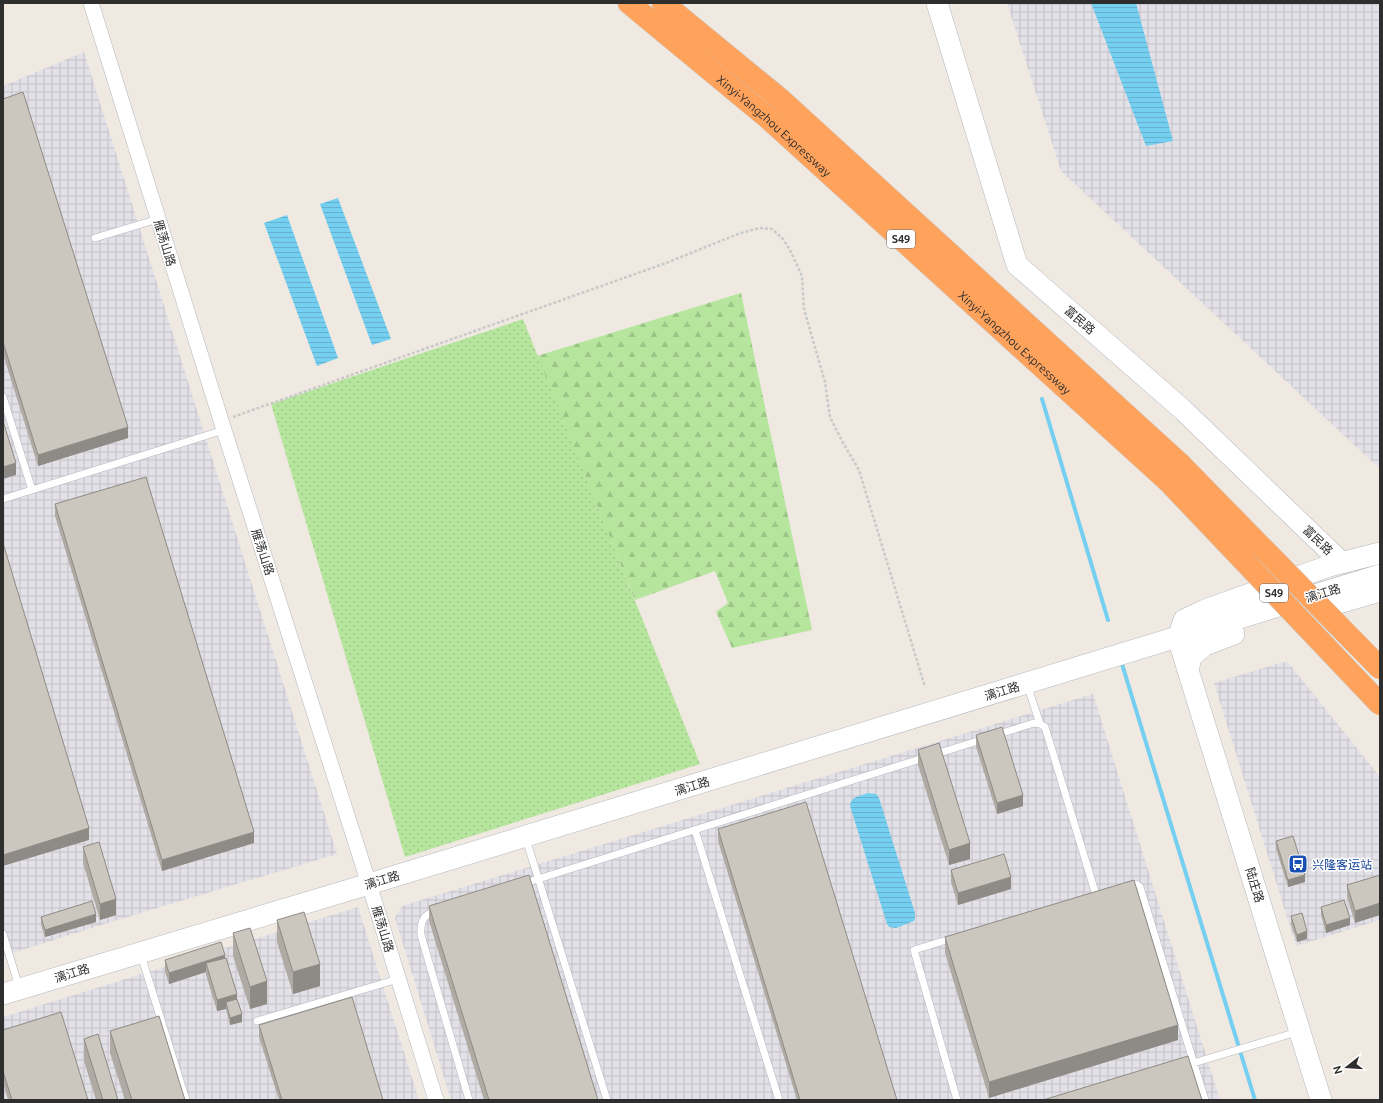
<svg xmlns="http://www.w3.org/2000/svg" width="1383" height="1103" viewBox="0 0 1383 1103" font-family="Ubuntu,'Noto Sans SC',sans-serif">
<style>
.industrial{fill:url(#industrial-grid)}
.forest{fill:url(#forest-firs)}
.garden{fill:url(#garden-dots)}
.water{fill:url(#water-rules)}
.lines{fill:none;stroke-linecap:round;stroke-linejoin:round}
.stream{stroke:#75cff0;stroke-width:4}
.lane-casing{stroke:#b4b7c1;stroke-width:8}
.street-casing{stroke:#b4b7c1;stroke-width:16}
.secondary-casing{stroke:#b4b7c1;stroke-width:22}
.highway-casing{stroke:#c9c9c9;stroke-width:23}
.path{stroke:#c9c9c9;stroke-width:2.5;stroke-dasharray:3 2;stroke-linecap:butt}
.lane{stroke:#fff;stroke-width:7}
.street{stroke:#fff;stroke-width:15}
.secondary{stroke:#fff;stroke-width:21}
.highway{stroke:#ffa35c;stroke-width:22}
.highway-bridge-casing{stroke:#c9c9c9;stroke-width:23;stroke-linecap:butt}
.highway-bridge{stroke:#ffa35c;stroke-width:22}
.wall{fill:#afaba4}
.shaded-wall{fill:#8e8b86}
.building{fill:#cbc7bf;stroke:#8e8b86}
.labels{text-anchor:middle;dominant-baseline:central;stroke-width:3;stroke-linejoin:round;paint-order:stroke}
.shield{fill:#fff;stroke:#6d6d6d;stroke-width:1}
.shield-label{font-size:11px;font-weight:bold;fill:#2e2e2e}
.street-label{font-size:12px;fill:#2e2e2e;stroke:#fff}
.transit-label{font-size:12px;fill:#164399;stroke:#fff;text-anchor:start}
</style>
<defs>
<pattern id="industrial-grid" width="8" height="8" patternUnits="userSpaceOnUse"><rect width="8" height="8" fill="#e3e1e8"/><path d="M0 4h8M4 0v8" fill="none" stroke="#c3c1c7"/></pattern>
<pattern id="forest-firs" width="22" height="20" patternUnits="userSpaceOnUse"><rect width="22" height="20" fill="#b6e59e"/><path d="M5 1l3.5 6h-7zM16 11l3.5 6h-7z" fill="#9dc588"/></pattern>
<pattern id="garden-dots" width="8" height="8" patternUnits="userSpaceOnUse"><rect width="8" height="8" fill="#b6e59e"/><path d="M2 2h.1M6 6h.1" fill="none" stroke="#9dc588" stroke-width="1.8" stroke-linecap="round"/></pattern>
<pattern id="water-rules" width="6" height="5" patternUnits="userSpaceOnUse"><rect width="6" height="5" fill="#75cff0"/><path d="M0 2.5h6" fill="none" stroke="#66b2ce"/></pattern>
</defs>
<rect width="100%" height="100%" fill="#efe9e1"/>
<path class="industrial" d="M1007,3H1380V469L1061,171Z
M84,52L337,854L124,918L3,956V86Z
M1287,661L1380,777V920L1296,946L1214,683Z
M1093,694L1220,1100H451L395,918L402,906Z
M358,907L419,1100H3V1017Z"/>
<path class="forest" d="M741,293L812,630L732,648L716,612L728,603L715,571L635,600L537,356Z"/>
<path class="garden" d="M523,319L700,764L405,857L271,404Z"/>
<path class="water" d="M1091,3H1136L1173,141L1146,146Z
M338,198L391,339L372,345L320,204Z
M287,215L338,358L317,366L264,223Z
M868,793L876,794L879,798L915,913V918L914,921L896,928L889,927L887,924L850,806C851,796 860,796 868,793Z"/>
<g class="lines">
<path class="stream" d="M1042,399L1108,620
M1122,664L1255,1100"/>
<g class="lane-casing">
<path id="lane" d="M95,238L158,219
M3,397L32,490
M3,499L224,430
M1027,684L1040,724
M996,735L1034,723L1040,724L1045,727L1096,895
M695,830L779,1100
M526,839L607,1100
M522,884L984,739
M1126,886L1136,884L1140,887L1205,1100
M438,909C424,915 420,920 421,935L469,1100
M3,934L19,987
M953,938L914,950L957,1100
M141,955L186,1100
M257,1021L398,979
M1190,1064L1297,1032"/>
</g>
<g class="street-casing">
<path id="street" d="M91,3L224,430L369,884L436,1100"/>
</g>
<g class="secondary-casing">
<path id="secondary" d="M937,3L1017,265L1183,410L1342,563
M1325,607L1380,591
M1188,671L1191,657L1205,645L1234,634
M3,994L369,884L1380,575
M1321,1100L1178,638L1184,620L1205,610L1329,566L1380,553"/>
</g>
<g class="highway-casing">
<g id="highway">
<path id="s1" d="M629,3L768,118L1168,481"/>
<path d="M663,3L780,99L1180,464"/>
</g>
</g>
<path class="path" d="M233,417L666,263L738,234L759,228L772,229L783,239L790,250L802,276L804,309L825,382L830,417L842,441L859,470L925,687"/>
<use href="#lane" class="lane"/>
<use href="#street" class="street"/>
<use href="#secondary" class="secondary"/>
<use href="#highway" class="highway"/>
<g class="highway-bridge-casing">
<path id="highway-bridge" d="M1180,464L1380,668
M1168,481L1380,704"/>
</g>
<use href="#highway-bridge" class="highway-bridge"/>
</g>
<path class="wall" d="M3,99L128,438L38,466L3,354Z
M55,504L254,843L162,871L55,516Z
M976,735L1023,806L997,814L976,747Z
M918,750L970,859L949,865L918,765Z
M718,829L897,1100H797L718,841Z
M1276,841L1305,882L1288,887L1276,849Z
M83,847L116,915L100,920L83,863Z
M951,870L1011,889L958,905L951,882Z
M1380,875L1355,923L1347,897V885Z
M429,906L598,1100H484L429,921Z
M1321,907L1350,925L1326,933L1321,915Z
M1291,916L1307,939L1297,942L1291,924Z
M41,917L96,922L45,937L41,925Z
M277,920L320,986L293,994L277,942Z
M233,933L267,1004L250,1009L233,956Z
M945,937L1178,1040L989,1098L945,953Z
M225,958L237,999L242,1022L230,1025L226,1009L217,1011L206,975V972L169,984L165,972V960Z
M259,1025L383,1100H279L259,1037Z
M3,1030L88,1100H8L3,1082Z
M110,1031L185,1100H125L110,1053Z
M84,1039L118,1100H96L84,1061Z"/>
<path class="shaded-wall" d="M128,427V438L38,466V455Z
M16,463V475L3,479V467Z
M1023,795V806L997,814V803Z
M89,828V840L3,866V855Z
M254,832V843L162,871V860Z
M970,843V859L949,865V850Z
M1305,875V882L1288,887V880Z
M1011,877V889L958,905V893Z
M116,899V915L100,920V904Z
M1380,903V915L1355,923V911Z
M96,914V922L45,937V930Z
M1350,918V925L1326,933V925Z
M1307,931V939L1297,942V935Z
M225,955V966L206,963V972L169,984V973Z
M320,964V986L293,994V972Z
M267,981V1004L250,1009V987Z
M237,994V1005L226,1002V1009L217,1011V1000Z
M242,1014V1022L230,1025V1018Z
M1178,1025V1040L989,1098V1082Z"/>
<path class="building" d="M23,92L128,427L38,455L3,342V99Z
M3,421L16,463L3,467Z
M146,477L254,832L162,860L55,504Z
M3,543L89,828L3,855Z
M1002,727L1023,795L997,803L976,735Z
M939,743L970,843L949,850L918,750Z
M806,802L897,1100H800L718,829Z
M1293,836L1305,875L1288,880L1276,841Z
M99,842L116,899L100,904L83,847Z
M1004,854L1011,877L958,893L951,870Z
M529,875L598,1100H489L429,906Z
M1380,875V903L1355,911L1347,885Z
M1134,880L1178,1025L989,1082L945,937Z
M1344,900L1350,918L1326,925L1321,907Z
M92,901L96,914L45,930L41,917Z
M304,912L320,964L293,972L277,920Z
M1302,913L1307,931L1297,935L1291,916Z
M250,928L267,981L250,987L233,933Z
M221,942L225,955L169,973L165,960Z
M226,958L237,994L217,1000L206,963Z
M352,997L383,1100H282L259,1025Z
M237,999L242,1014L230,1018L226,1002Z
M61,1012L88,1100H12L3,1071V1030Z
M159,1016L185,1100H132L110,1031Z
M98,1034L118,1100H103L84,1039Z
M1188,1056L1202,1100H1043Z"/>
<defs>
<g id="bus-square" transform="scale(1)"><rect x="-9" y="-9" width="18" height="18" rx="4" fill="#1a4fb4" stroke="#fff"/><path d="M-5-6H5V4H4V6H2V4H-2V6H-4V4H-5ZM-3.5-4V0h7V-4ZM-3.5 1.2v1.5H-2V1.2ZM2 1.2v1.5H3.5V1.2Z" fill="#fff"/></g>
</defs>
<g fill-rule="evenodd">
<use href="#bus-square" x="1298" y="864"/>
</g>
<g class="labels">
<g class="shield">
<rect x="887" y="230" width="28" height="18" rx="3"/>
<rect x="1260" y="584" width="28" height="18" rx="3"/>
</g>
<g class="shield-label">
<text x="901" y="239">S49</text>
<text x="1274" y="593">S49</text>
</g>
<g class="street-label">
<text stroke="none"><textPath href="#s1" startOffset="190">Xinyi-Yangzhou Expressway</textPath></text>
<text transform="translate(165 243) rotate(73)">雁荡山路</text>
<text transform="translate(1080 320) rotate(41)">富民路</text>
<text stroke="none"><textPath href="#s1" startOffset="514">Xinyi-Yangzhou Expressway</textPath></text>
<text transform="translate(1318 540) rotate(44)">富民路</text>
<text transform="translate(263 552) rotate(72)">雁荡山路</text>
<text transform="translate(1323 593) rotate(-17)">漓江路</text>
<text transform="translate(1002 691) rotate(-17)">漓江路</text>
<text transform="translate(692 786) rotate(-17)">漓江路</text>
<text transform="translate(382 880) rotate(-17)">漓江路</text>
<text transform="translate(1255 885) rotate(73)">陆庄路</text>
<text transform="translate(383 929) rotate(73)">雁荡山路</text>
<text transform="translate(72 973) rotate(-17)">漓江路</text>
</g>
<g class="transit-label">
<text x="1312" y="864">兴隆客运站</text>
</g>
</g>
<rect width="1383" height="1103" fill="none" stroke="#2e2e2e" stroke-width="8"/>
<g transform="translate(1347 1067) rotate(253)" stroke="#ffffff" stroke-width="3" paint-order="stroke">
<path d="M0-3L7 15L0 10L-7 15Z" fill="#2e2e2e"/>
<text y="-6" font-size="11" font-weight="bold" text-anchor="middle" fill="#2e2e2e">N</text>
</g>
</svg>
